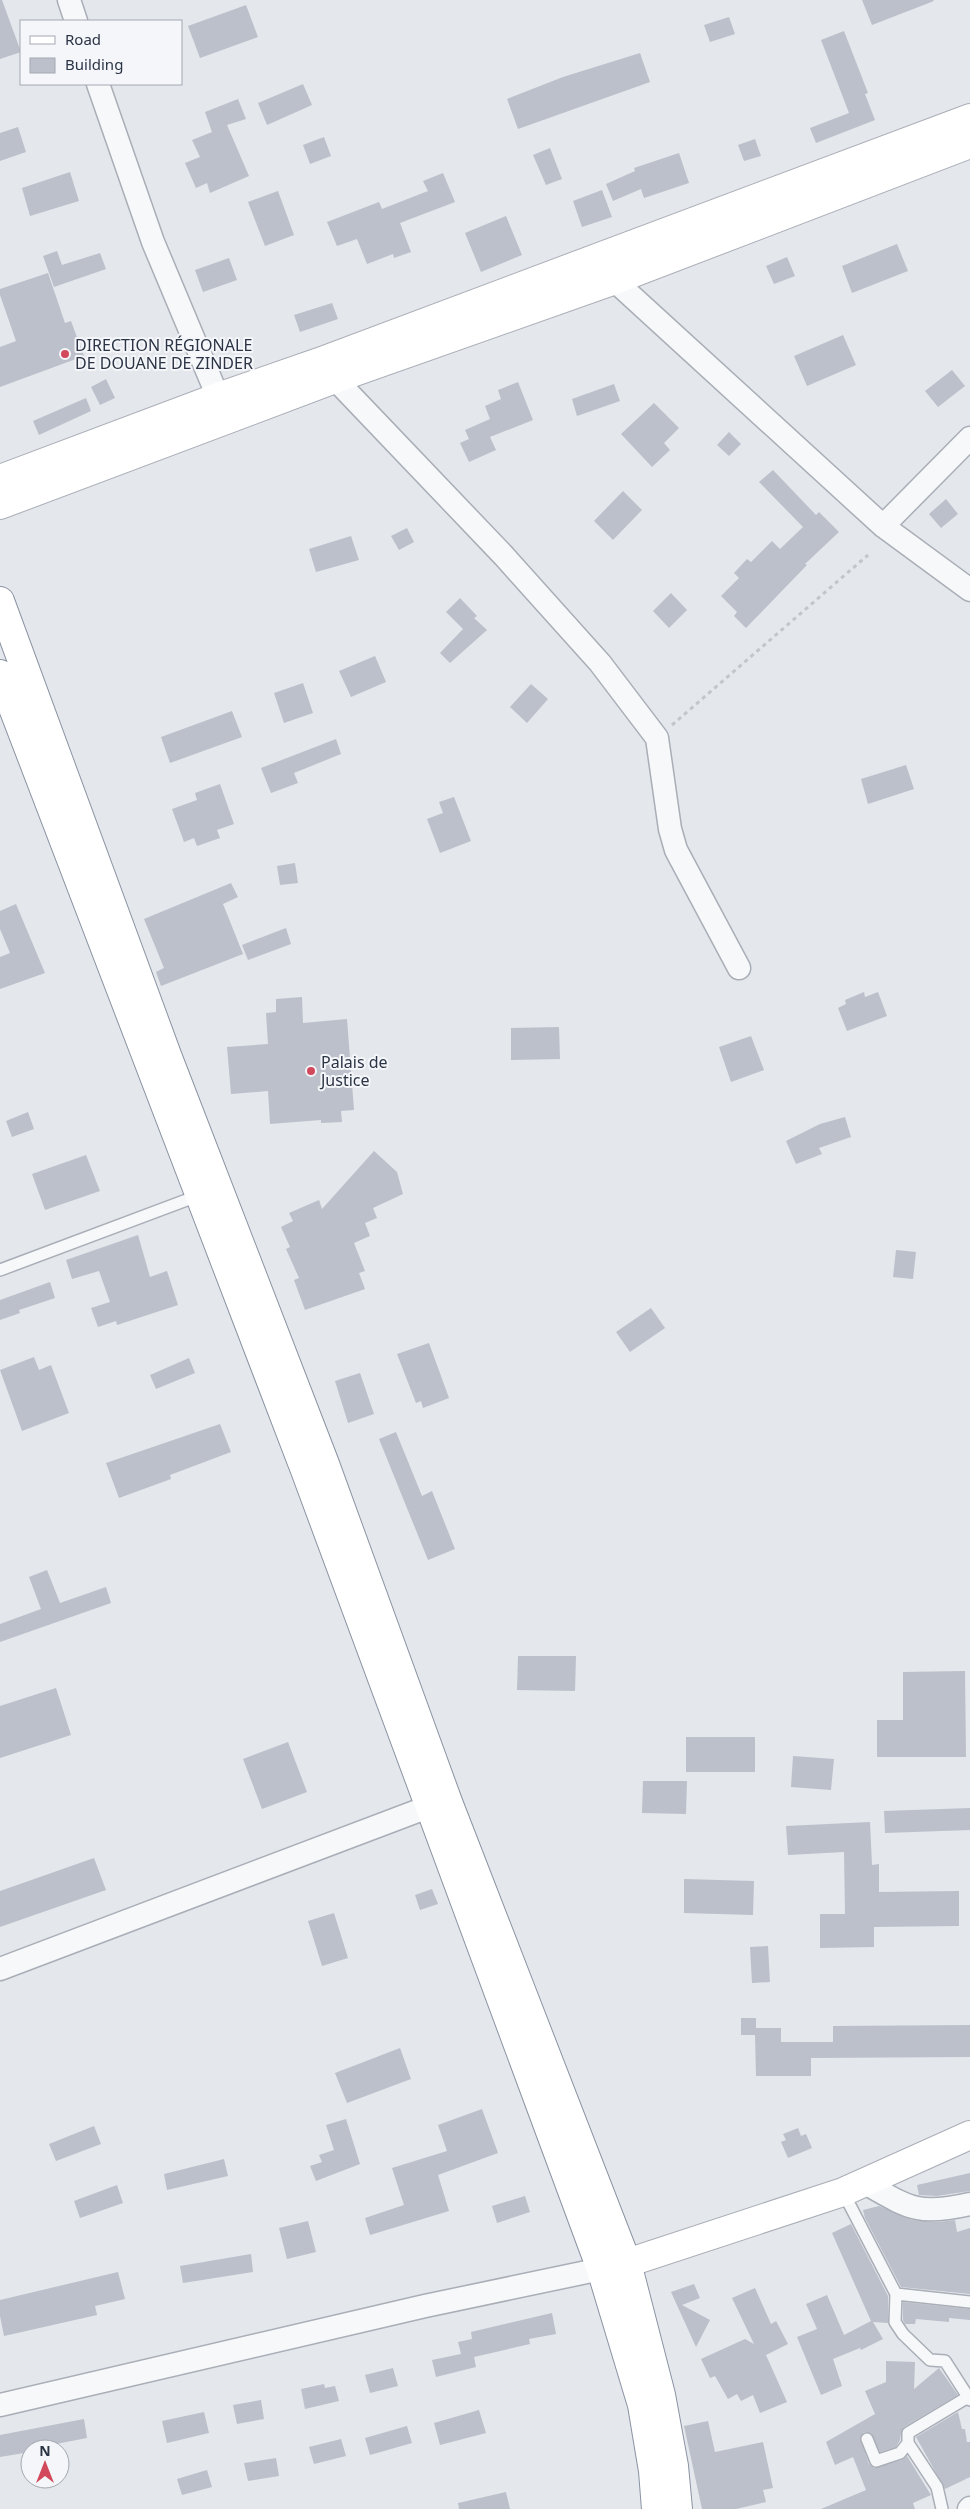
<svg xmlns="http://www.w3.org/2000/svg" width="970" height="2509" viewBox="0 0 970 2509" font-family="'Noto Sans',sans-serif">
<style>
.building{fill:#bbc0ca}
.lines{fill:none;stroke-linecap:round;stroke-linejoin:round}
.lane-casing{stroke:#a9aeb7;stroke-width:14}
.street-casing{stroke:#a9aeb7;stroke-width:25}
.secondary-casing{stroke:#a9aeb7;stroke-width:30}
.highway-casing{stroke:#8b94a3;stroke-width:30}
.path{stroke:#c2c5cb;stroke-width:3;stroke-dasharray:4 4;stroke-linecap:butt}
.lane{stroke:#f7f8fa;stroke-width:11}
.street{stroke:#f7f8fa;stroke-width:22}
.secondary{stroke:#fff;stroke-width:28}
.highway{stroke:#fff;stroke-width:28}
.poi-dot{fill:#d1495b;stroke:#f4f6f9;stroke-width:2}
.labels{text-anchor:middle;dominant-baseline:central;stroke-width:4;stroke-linejoin:round;paint-order:stroke}
.poi-label{font-size:16px;fill:#2b3445;stroke:#f4f6f9;text-anchor:start}
</style>
<rect width="100%" height="100%" fill="#e4e7ec"/>
<path class="building" d="M0,0H2L21,52L0,59Z
M862,0H933L934,1L872,25Z
M246,5L258,37L200,58L188,26Z
M729,17L735,34L710,42L704,25Z
M844,31L868,93L865,94L875,120L816,143L810,128L849,113L821,40Z
M640,53L650,82L518,129L507,99L563,77Z
M303,84L312,105L267,125L258,103Z
M238,99L246,119L227,125L249,176L210,193L207,183L196,188L185,163L200,157L192,140L212,132L205,112Z
M18,127L26,152L0,161V133Z
M324,137L331,156L310,164L303,145Z
M755,139L761,156L744,161L738,145Z
M550,148L562,179L546,185L533,155Z
M679,153L689,183L644,198L641,189L613,201L606,184L635,171L634,168Z
M70,172L79,201L30,216L22,188Z
M443,173L455,202L400,223L411,252L394,258L393,254L367,264L357,239L337,246L327,222L379,202L382,209L428,191L423,181Z
M602,190L612,217L582,227L573,201Z
M278,191L294,235L265,246L248,202Z
M506,216L522,255L481,272L465,233Z
M897,244L908,271L852,293L842,266Z
M57,251L62,265L100,253L106,269L54,287L43,256Z
M787,257L795,276L774,284L766,266Z
M229,258L237,280L203,292L195,270Z
M48,273L65,323L71,321L84,356L0,387V347L16,341L0,295V289Z
M332,303L338,319L300,332L294,315Z
M843,335L856,365L807,386L794,356Z
M952,370L965,386L938,407L925,391Z
M106,379L115,398L100,405L91,387Z
M518,382L533,420L490,437L496,450L469,462L460,443L469,439L465,430L490,419L485,406L501,399L498,390Z
M614,384L620,401L577,416L572,399Z
M86,398L91,411L39,435L33,421Z
M654,403L679,428L664,443L670,450L652,467L621,434Z
M729,432L741,444L729,456L717,445Z
M773,470L816,515L819,512L839,532L805,564L807,565L746,628L734,616L737,612L721,596L739,578L734,573L747,559L751,562L772,541L780,549L803,527L759,482Z
M623,491L642,510L613,540L594,521Z
M946,499L958,514L941,528L929,514Z
M407,528L414,542L399,550L391,536Z
M351,536L359,560L316,572L309,549Z
M671,593L687,610L669,628L653,611Z
M460,598L477,616L474,618L487,630L450,663L440,653L463,629L446,612Z
M375,656L386,682L351,697L339,671Z
M303,683L313,713L284,723L274,693Z
M531,684L548,699L527,723L510,707Z
M232,711L242,737L170,763L161,737Z
M336,739L341,754L294,773L298,783L271,793L261,768Z
M906,765L914,789L868,804L861,779Z
M220,784L234,824L217,830L220,838L197,846L194,838L184,842L172,809L197,800L195,793Z
M454,797L471,841L440,853L427,819L443,813L439,802Z
M295,863L298,883L280,885L277,866Z
M231,883L238,897L223,904L243,954L161,986L156,972L164,968L144,919Z
M16,904L45,973L0,989V957L10,953L0,929V911Z
M286,928L291,944L248,960L242,945Z
M864,992L865,997L878,992L887,1016L847,1031L838,1008L846,1004L845,1000Z
M302,997L303,1023L347,1019L354,1110L341,1111L342,1122L321,1123V1120L270,1124L268,1091L231,1094L227,1047L268,1044L266,1013L276,1012V999Z
M559,1027L560,1059L511,1060V1028Z
M751,1036L764,1070L731,1082L719,1047Z
M28,1112L34,1129L12,1137L6,1121Z
M845,1117L851,1137L819,1148L822,1154L796,1164L786,1141L820,1124Z
M374,1151L397,1172L403,1194L373,1208L377,1218L365,1223L370,1236L354,1243L365,1271L359,1273L365,1289L305,1310L294,1280L299,1278L286,1249L290,1247L281,1227L293,1221L289,1213L319,1200L322,1209Z
M86,1155L100,1191L45,1210L32,1174Z
M138,1235L150,1277L167,1271L178,1305L117,1325L116,1321L98,1327L91,1308L110,1302L99,1271L72,1279L66,1260Z
M896,1250L916,1252L913,1279L893,1277Z
M50,1282L55,1298L19,1310L20,1313L0,1320V1300Z
M651,1308L665,1328L630,1352L616,1332Z
M429,1343L449,1398L423,1408L421,1401L416,1403L397,1354Z
M34,1357L39,1370L51,1365L69,1413L22,1431L0,1370Z
M189,1358L195,1373L156,1389L150,1375Z
M360,1373L374,1414L348,1423L335,1381Z
M220,1424L231,1452L170,1475L171,1479L119,1498L106,1463Z
M396,1432L422,1496L432,1491L455,1549L428,1560L379,1439Z
M47,1570L60,1603L106,1587L111,1603L0,1642V1624L41,1609L29,1577Z
M518,1656H576L575,1691L517,1690Z
M965,1671L966,1757H877V1720H903V1672Z
M56,1688L71,1735L0,1758V1706Z
M686,1737H755V1772H686Z
M288,1742L307,1792L262,1809L243,1759Z
M793,1756L834,1759L831,1790L791,1787Z
M643,1781H687L686,1814L642,1813Z
M970,1808V1830L885,1833L884,1811Z
M870,1822L872,1865L879,1864V1892L959,1891V1926L874,1927V1947L820,1948V1914H845L844,1852L788,1855L786,1826Z
M94,1858L106,1890L0,1927V1891Z
M684,1879L754,1881L753,1915L684,1913Z
M432,1889L438,1904L420,1910L415,1895Z
M334,1913L348,1958L322,1966L308,1921Z
M768,1946L770,1982L752,1983L750,1947Z
M741,2018H756V2028H781V2042H833V2026L970,2025V2057L811,2058V2076H756L755,2035H741Z
M400,2048L411,2079L347,2103L335,2073Z
M482,2109L498,2153L438,2175L449,2211L370,2235L365,2218L404,2205L392,2168L447,2151L438,2125Z
M346,2119L360,2164L316,2181L310,2166L322,2162L319,2155L334,2150L326,2125Z
M94,2126L101,2144L56,2161L49,2144Z
M798,2128L801,2136L806,2134L812,2148L788,2158L781,2142L786,2140L783,2134Z
M224,2159L228,2176L167,2190L164,2174Z
M970,2173V2191L937,2196L919,2195L917,2185Z
M117,2185L123,2203L80,2218L74,2201Z
M525,2196L530,2212L497,2223L492,2206Z
M879,2206L912,2220L938,2222L955,2220L957,2232L970,2228V2294L901,2287L865,2218L863,2210Z
M308,2221L316,2252L287,2259L279,2228Z
M851,2224L888,2296V2323L873,2322L883,2339L861,2350L860,2348L833,2359L842,2386L821,2395L797,2337L817,2329L806,2304L827,2295L844,2335L871,2321L832,2233Z
M251,2254L253,2272L183,2283L180,2266Z
M118,2272L125,2299L95,2306L97,2315L4,2336L0,2316V2300Z
M694,2284L700,2298L682,2305L710,2320L696,2347L671,2292Z
M755,2288L771,2324L776,2321L788,2344L766,2355L787,2402L760,2413L753,2395L741,2401L737,2394L728,2399L715,2376L710,2378L701,2359L745,2339L754,2344L732,2298Z
M903,2302L970,2309V2320L949,2318V2322L916,2319L915,2324H905L903,2320Z
M552,2313L556,2334L529,2339L530,2344L474,2357L476,2367L436,2377L432,2360L461,2354L458,2342L472,2339L471,2332Z
M886,2361L915,2362L914,2389L939,2368L958,2395L904,2427L901,2433L900,2440L896,2447L880,2452L871,2433L864,2432L860,2438L869,2464L874,2468L902,2460L907,2456L931,2495L913,2503L915,2509H821L866,2490L853,2457L835,2465L826,2442L875,2414L865,2391L886,2382Z
M393,2368L398,2386L370,2393L365,2375Z
M324,2384L325,2388L335,2386L339,2401L305,2409L301,2389Z
M261,2400L264,2419L237,2424L233,2405Z
M479,2410L486,2433L440,2445L434,2423Z
M204,2412L209,2433L167,2443L162,2421Z
M958,2412L962,2429H965L967,2442H970V2477L945,2489L916,2437Z
M84,2419L87,2438L30,2449V2452L0,2457V2435Z
M708,2421L715,2452L763,2442L773,2488L763,2490L766,2502L736,2509H702L684,2426Z
M407,2426L412,2443L370,2455L365,2438Z
M341,2439L346,2456L314,2464L309,2447Z
M276,2458L279,2476L248,2481L244,2463Z
M207,2470L212,2487L182,2495L177,2479Z
M506,2492L510,2509H459L458,2503Z"/>
<g class="lines">
<g class="lane-casing">
<path id="lane" d="M0,1270L200,1195
M843,2192L896,2294
M970,2302L896,2294L895,2322L903,2334L930,2360L945,2361L970,2400
M867,2439L876,2461L900,2453L908,2443
M942,2509L937,2487L908,2443V2433L968,2397"/>
</g>
<g class="street-casing">
<path id="street" d="M69,0L76,21
M98,84L153,242L218,397
M604,271L883,526L970,590
M335,379L504,556L600,663L657,738L670,829L676,850L739,968
M883,526L970,438
M0,1969L428,1807
M865,2183C909,2208 918,2216 970,2204
M0,2405L425,2306L601,2269
M969,2509L970,2508"/>
</g>
<g class="secondary-casing">
<path id="secondary" d="M0,479L218,397L319,362L970,118
M0,505L335,379L615,280L970,144
M603,2268L627,2263L843,2192L970,2135"/>
</g>
<g class="highway-casing">
<path id="highway" d="M0,601L167,1055L325,1464L448,1802L627,2263L661,2395L674,2466L678,2509
M0,674L306,1473L601,2269L642,2405L653,2471L656,2509"/>
</g>
<path class="path" d="M672,725L868,555"/>
<use href="#lane" class="lane"/>
<use href="#street" class="street"/>
<use href="#secondary" class="secondary"/>
<use href="#highway" class="highway"/>
</g>
<g class="poi-dot">
<circle cx="65" cy="354" r="5"/>
<circle cx="311" cy="1071" r="5"/>
</g>
<g class="labels">
<g class="poi-label">
<text x="75" y="345">DIRECTION RÉGIONALE<tspan x="75" dy="18">DE DOUANE DE ZINDER</tspan></text>
<text x="321" y="1062">Palais de<tspan x="321" dy="18">Justice</tspan></text>
</g>
</g>
<rect x="20" y="20" width="162" height="65" fill="#f4f6f9" stroke="#a4a8b1"/>
<rect x="30" y="36" width="25" height="8" fill="#ffffff" stroke="#a4a8b1"/>
<text x="65" y="45" font-size="15" fill="#2b3445">Road</text>
<rect x="30" y="58" width="25" height="15" fill="#bbc0ca" stroke="#a4a8b1"/>
<text x="65" y="70" font-size="15" fill="#2b3445">Building</text>
<g transform="translate(45 2464)"><circle r="24" fill="#f4f6f9" stroke="#a4a8b1"/>
<path d="M0-4L9 19L0 12L-9 19Z" fill="#d1495b"/>
<text y="-8" font-size="14" font-weight="bold" text-anchor="middle" fill="#2b3445">N</text>
</g>
</svg>
